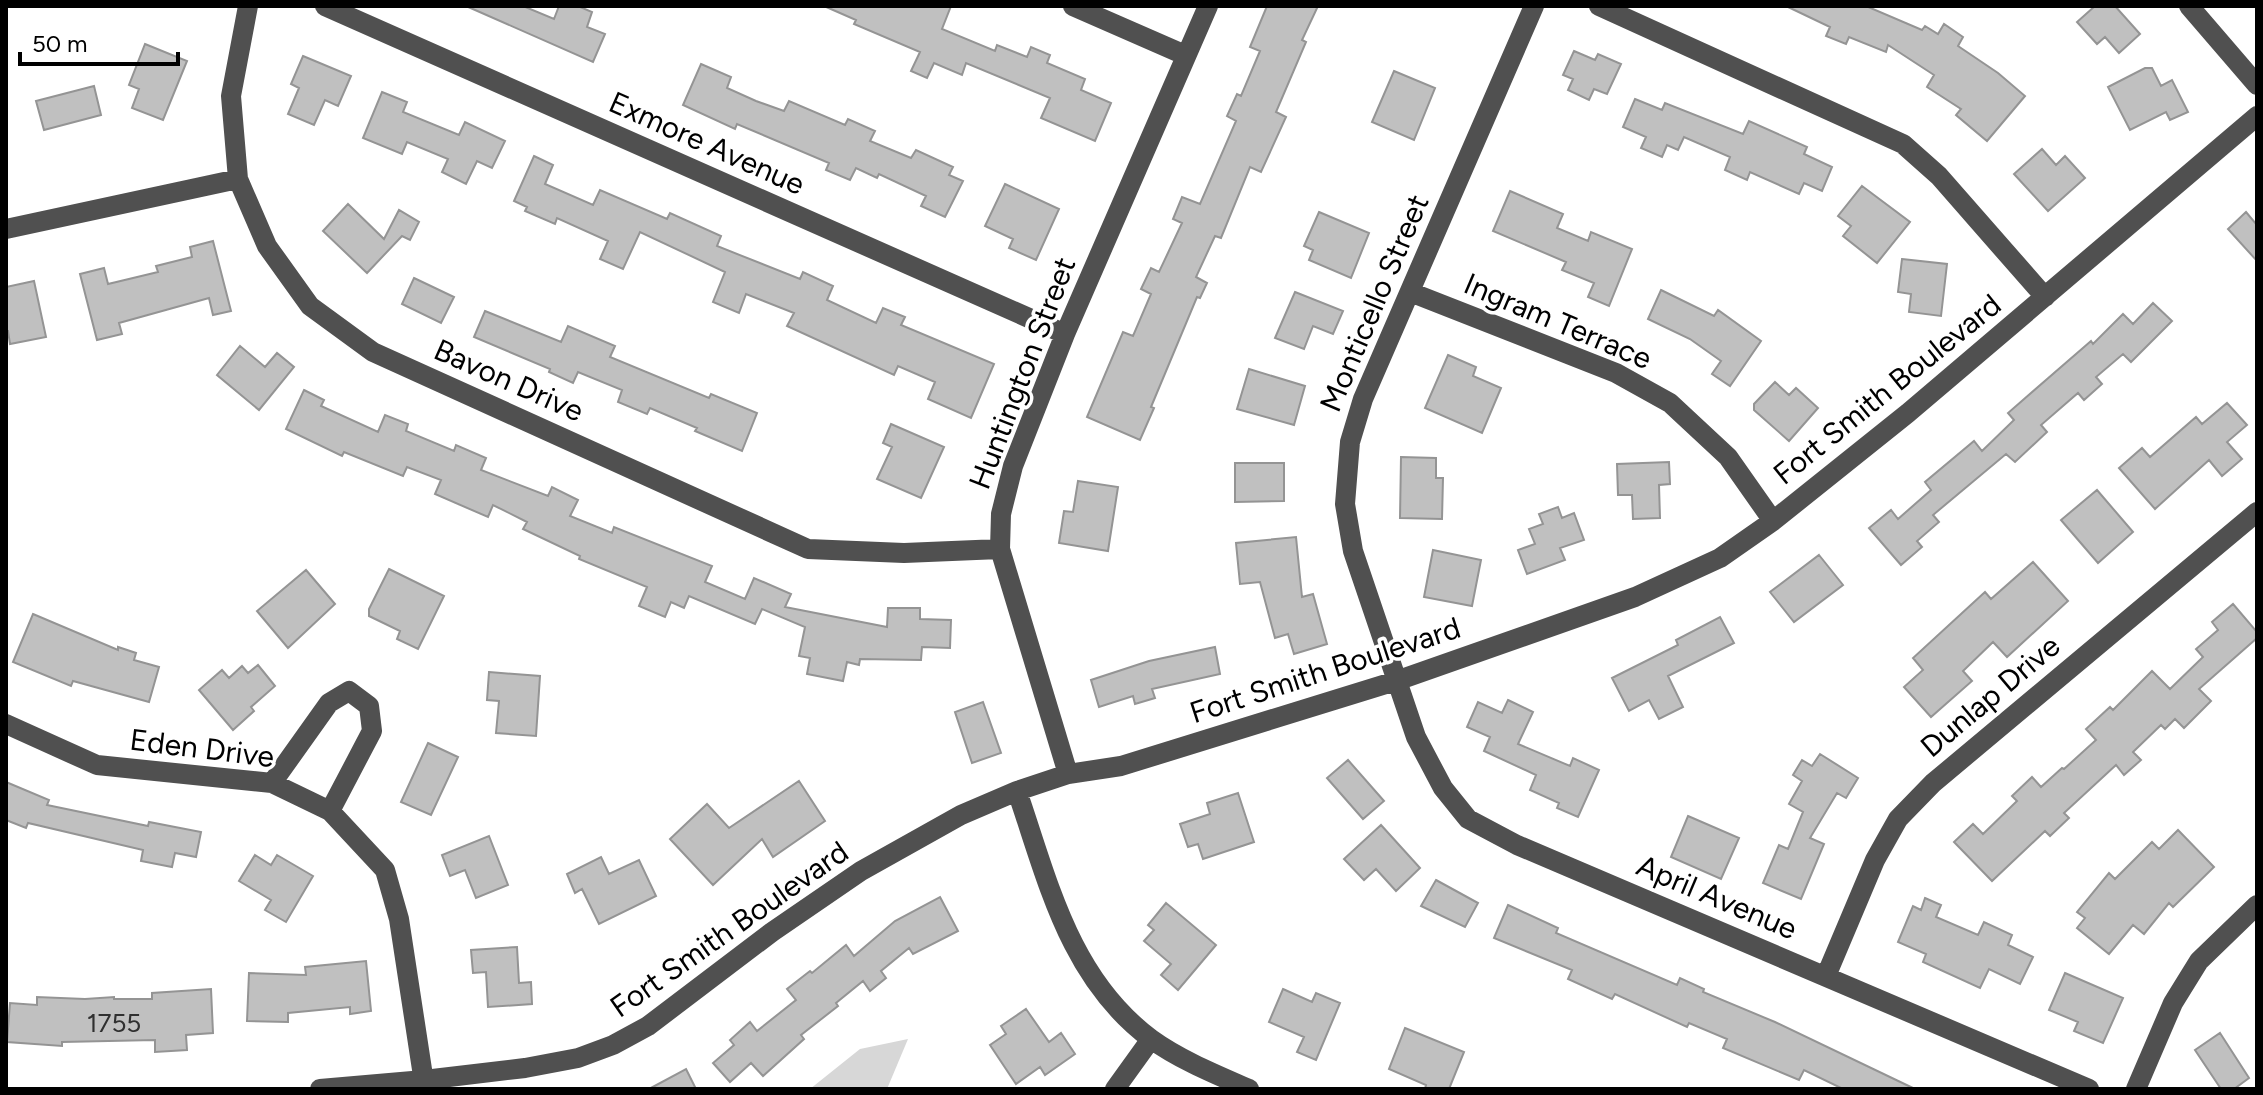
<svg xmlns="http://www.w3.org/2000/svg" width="2263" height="1095" viewBox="0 0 2263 1095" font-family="Figtree,sans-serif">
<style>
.green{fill:#d7d7d7}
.building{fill:#c0c0c0;stroke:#949494;stroke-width:2}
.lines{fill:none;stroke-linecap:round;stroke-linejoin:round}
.minor{stroke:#505050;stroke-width:20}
.labels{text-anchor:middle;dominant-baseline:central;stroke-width:7;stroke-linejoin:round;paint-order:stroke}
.number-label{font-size:26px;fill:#303030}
.street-label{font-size:30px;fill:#000;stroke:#fff}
</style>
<rect width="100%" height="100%" fill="#fff"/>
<path class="green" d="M908,1039L887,1089H810L860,1049Z"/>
<path class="building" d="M466,6H523L554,19L559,6H578L592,12L587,27L605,34L593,62Z
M824,6H951L942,29L995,51L997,45L1027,57L1031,47L1050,55L1047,63L1085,79L1081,90L1111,103L1095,141L1041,118L1050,98L966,63L962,75L934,63L927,78L911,71L920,52L854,24L856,20Z
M1267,6H1318L1302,40L1306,42L1276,112L1286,117L1261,172L1250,167L1221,238L1215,236L1196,277L1207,283L1200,298L1197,297L1151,407L1154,408L1140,440L1087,417L1123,332L1133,336L1151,294L1141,289L1151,268L1159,272L1182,223L1173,219L1182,197L1200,204L1236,121L1227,116L1237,94L1241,96L1260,51L1250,47Z
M1786,6H1866L1922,30L1925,26L1938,34L1944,24L1963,37L1958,46L1998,73L2025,96L1987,141L1956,115L1961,109L1927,87L1934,75L1888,45L1886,52L1849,37L1846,44L1826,36L1830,27Z
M2095,6H2115L2140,34L2119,53L2105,37L2097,44L2077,22Z
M145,44L187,61L163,120L132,108L139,89L129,85Z
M1574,51L1595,60L1598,54L1621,64L1607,94L1594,89L1589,100L1568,90L1573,79L1563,75Z
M303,56L351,76L338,106L325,100L314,125L288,114L299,88L291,84Z
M701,64L731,77L727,88L756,101L784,111L789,101L845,125L848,119L875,131L870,141L911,158L916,150L953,167L949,175L963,181L945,217L921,206L926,196L879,174L877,178L856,168L850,180L826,170L829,163L737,124L735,129L683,105Z
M2145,68H2152L2161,86L2172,80L2188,112L2170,120L2166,112L2130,130L2108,87Z
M1394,71L1435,88L1414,140L1372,122Z
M94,86L101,115L44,130L36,101Z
M382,92L407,102L403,112L459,135L465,122L505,141L492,168L477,161L466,184L442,172L448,159L407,142L402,154L363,138Z
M1635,99L1662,110L1665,103L1743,134L1749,121L1807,147L1804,154L1832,167L1822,191L1804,183L1799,194L1750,172L1747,180L1725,170L1730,157L1684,137L1678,150L1667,145L1662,157L1641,148L1646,137L1623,127Z
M2042,149L2056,165L2065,156L2085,178L2048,211L2014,174Z
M534,156L553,165L545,184L593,205L600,190L667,219L670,213L721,236L717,246L800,279L803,272L833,286L827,300L876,323L883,308L905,317L901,325L994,364L971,418L928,399L935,382L898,366L894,375L787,326L794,313L746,294L739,313L713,302L725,272L640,232L623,269L600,259L608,241L557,218L555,224L525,211L527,207L514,201Z
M1005,184L1059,209L1036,260L1009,248L1013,239L985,226Z
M1862,186L1910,222L1877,263L1843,236L1851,226L1838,216Z
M1510,191L1563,214L1557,228L1588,241L1591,232L1632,249L1609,306L1588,297L1594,283L1562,270L1566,262L1493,231Z
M348,204L384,239L399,210L419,222L410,240L402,236L367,273L323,231Z
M1319,212L1369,233L1351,278L1309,260L1313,250L1304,246Z
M2246,212L2257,225V261L2228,229Z
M213,241L231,311L213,315L209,298L119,323L122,334L97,340L80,274L104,268L108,284L158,272L156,266L192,257L190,247Z
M1902,259L1947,264L1941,316L1909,312L1911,294L1898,292Z
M414,278L454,297L441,323L402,304Z
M34,281L46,337L10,344L8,331H6V287Z
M1661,290L1714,316L1718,310L1761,341L1730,386L1712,374L1721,361L1690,339L1648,319Z
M1295,292L1343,311L1333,334L1313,326L1304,349L1275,338Z
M2153,303L2172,321L2131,362L2123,354L2096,377L2102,384L2084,400L2078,393L2041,425L2047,432L2015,462L2006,454L1933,515L1939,522L1917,541L1922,547L1901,565L1869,528L1891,510L1898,519L1931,490L1925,482L1974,441L1982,451L2014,420L2008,413L2091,341L2093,344L2123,314L2133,324Z
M485,311L561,342L568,326L615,346L610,357L709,398L711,394L757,413L742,451L695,431L697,428L650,408L647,414L618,402L622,390L578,372L573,383L549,372L550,369L474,337Z
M240,346L265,367L277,353L294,367L259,410L217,375Z
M1448,355L1476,367L1473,376L1501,388L1482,433L1425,408Z
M1249,369L1305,386L1294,425L1237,409Z
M1775,382L1789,395L1796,388L1818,408L1789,441L1754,410V404Z
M304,390L324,400L321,406L378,432L385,415L408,424L406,431L454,451L456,445L486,458L481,470L548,496L552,487L578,500L570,516L612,533L614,527L712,566L705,582L745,599L754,578L791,594L785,607L887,627L888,608H920V619L951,620L950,648L922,647L921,660L860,659L859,665L847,662L843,681L807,674L810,658L799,656L805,627L762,609L755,624L689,596L684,608L671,602L665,617L639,606L647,587L579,559L580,556L523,529L527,522L493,505L488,517L435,494L441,480L407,467L403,476L344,452L342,456L286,429Z
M2227,403L2247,425L2227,442L2242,459L2222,476L2209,460L2155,509L2119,468L2142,448L2150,457L2196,417L2202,424Z
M891,424L944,447L921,498L877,479L892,447L883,443Z
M1401,457L1436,458V478H1443L1442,519L1400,518Z
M1669,462L1670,484L1659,485L1660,518L1633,519L1632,495H1618L1617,464Z
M1235,463H1284V501L1235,502Z
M1078,481L1118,487L1108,551L1059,543L1064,511L1073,512Z
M2097,490L2133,532L2098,563L2061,520Z
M1558,507L1562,518L1574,513L1584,540L1560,548L1565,560L1527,574L1518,550L1535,544L1529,529L1543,524L1539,514Z
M1296,537L1302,597L1313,594L1327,644L1294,654L1288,634L1275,638L1260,582L1240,584L1236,543Z
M1433,550L1481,560L1472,606L1424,597Z
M1819,555L1843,585L1794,622L1770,592Z
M2033,562L2068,601L2007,657L1993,642L1963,671L1972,681L1931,717L1904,687L1923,670L1913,658L1985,592L1991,599Z
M389,569L444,596L418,649L397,639L400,631L369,616V609Z
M306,570L335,604L288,648L257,611Z
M2233,604L2257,632V638L2199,689L2211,701L2184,728L2175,719L2165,729L2161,725L2133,752L2141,760L2124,775L2116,765L2064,813L2069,818L2050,836L2045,831L1992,881L1954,842L1973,824L1983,834L2017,801L2012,796L2032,777L2041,787L2062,768L2064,769L2096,740L2086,729L2110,707L2113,710L2152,671L2170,689L2203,657L2196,649L2218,630L2212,622Z
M33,614L118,650V647L136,653L134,660L159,667L149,702L73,681L71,686L13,662Z
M1720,617L1734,643L1668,676L1683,707L1659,719L1649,700L1629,711L1612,678L1678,645L1676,640Z
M1215,647L1220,674L1152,689L1155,698L1135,704L1133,696L1099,707L1091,680L1149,661Z
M258,665L275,686L251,707L254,711L233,730L199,690L222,670L229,678L242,666L248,673Z
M489,672L540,676L536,736L496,733L499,701L487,700Z
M1508,700L1533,712L1518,744L1570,766L1573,758L1599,770L1578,817L1557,808L1559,803L1530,790L1536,775L1484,751L1490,737L1467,727L1478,702L1502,713Z
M983,702L1001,753L972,763L955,712Z
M428,743L458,757L431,815L401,802Z
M1820,754L1858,778L1846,798L1837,793L1810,838L1824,844L1801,899L1763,883L1779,845L1788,849L1803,812L1789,804L1802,781L1793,775L1802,760L1812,766Z
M1348,760L1384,801L1363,819L1327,778Z
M799,781L825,821L773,857L762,839L713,885L670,839L707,804L729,828Z
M6,782L49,800L47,805L148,826L149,822L201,832L196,857L175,853L172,867L141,861L143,850L28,823L26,828L6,820Z
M1238,793L1254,842L1203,859L1198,844L1188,847L1180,824L1210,814L1207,803Z
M1688,816L1739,838L1721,879L1671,857Z
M1381,825L1420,868L1396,891L1376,869L1364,880L1344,859Z
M2178,830L2214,867L2173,907L2169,903L2144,934L2133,925L2109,954L2077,928L2085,918L2077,912L2109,873L2115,879L2152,842L2159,849Z
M489,836L508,885L476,898L465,870L450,876L442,855Z
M255,855L271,865L277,855L313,876L286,922L265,910L271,900L239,881Z
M601,857L609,874L639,860L656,896L599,924L582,889L575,893L567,874Z
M1436,880L1478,903L1465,927L1421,906Z
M940,897L958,931L913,954L909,948L881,971L886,978L870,991L863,981L836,1003L838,1006L801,1035L804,1039L763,1076L751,1063L730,1082L713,1063L734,1045L730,1040L750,1022L757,1031L796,1000L787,989L810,971L812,973L846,945L854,956L895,921Z
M1925,898L1941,905L1936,917L1978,935L1984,922L2012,935L2008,945L2033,957L2020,984L1989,969L1980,988L1923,962L1926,954L1898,942L1913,906L1921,910Z
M1166,903L1216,945L1178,990L1161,975L1171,964L1144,941L1154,930L1148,925Z
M1508,905L1558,928L1556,933L1677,985L1680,978L1704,989L1703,992L1775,1022L1915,1089H1843L1804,1070L1799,1080L1723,1048L1727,1039L1689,1023L1687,1027L1615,994L1612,999L1568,979L1572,970L1494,938Z
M517,947L519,983L531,982L532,1004L488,1007L486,972L473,973L471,950Z
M366,961L371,1011L350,1014V1007L288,1013V1022L247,1021L249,973L306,975L305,967Z
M2065,973L2123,998L2103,1043L2074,1031L2078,1022L2049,1010Z
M211,989L213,1033L186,1035L187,1050L155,1052V1040L62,1042V1046L7,1042L10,1003L37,1005V997L85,999L114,997V999H152V993Z
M1283,989L1312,1002L1316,993L1340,1003L1316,1060L1297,1052L1304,1037L1269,1022Z
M1026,1009L1049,1042L1061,1033L1075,1054L1045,1075L1040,1067L1016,1084L990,1045L1006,1034L1001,1026Z
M1405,1028L1464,1052L1449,1089H1425L1426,1085L1389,1069Z
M2220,1033L2249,1078L2234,1089H2221L2195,1050Z
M686,1069L696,1089H649Z"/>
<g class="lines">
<path class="minor" d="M248,6L231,96L238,179L267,246L310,306L373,352L808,549L904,553L1000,549
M325,6L1065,334
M1073,6L1185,55
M1534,6L1363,399L1350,442L1345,504L1353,551L1416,737L1443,788L1468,819L1517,845L2089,1089
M1599,6L1903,144L1939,176L2045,297
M2189,6L2257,85
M6,229L238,179
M1410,292L1616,373L1670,403L1728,457L1773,521
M6,724L97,765L272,783L330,811L385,870L399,919L425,1089
M1068,774L1000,549L1001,514L1013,466L1065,334L1208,6
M272,783L329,703L349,691L369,706L372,731L330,811
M1017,791C1048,881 1069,978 1151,1039C1180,1060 1217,1075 1249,1089
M1826,976L1875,860L1898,819L1933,783L2257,512
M320,1089L424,1080L525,1068L578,1058L613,1045L648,1026L772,932L861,871L961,815L1017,791L1068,774L1121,766L1399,680L1635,597L1720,558L1773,521L1908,413L2257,116
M1115,1089L1151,1039
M2136,1089L2173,1003L2199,961L2257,905"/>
</g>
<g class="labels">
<g class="number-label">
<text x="114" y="1023">1755</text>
</g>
<g class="street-label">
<text transform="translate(707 143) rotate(24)">Exmore Avenue</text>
<text transform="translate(1374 303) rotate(-67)">Monticello Street</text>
<text transform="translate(1558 321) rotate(23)">Ingram Terrace</text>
<text transform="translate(1022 373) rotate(-69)">Huntington Street</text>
<text transform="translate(509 380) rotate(24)">Bavon Drive</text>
<text transform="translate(1887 389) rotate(-39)">Fort Smith Boulevard</text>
<text transform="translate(1325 670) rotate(-18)">Fort Smith Boulevard</text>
<text transform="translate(1990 696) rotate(-40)">Dunlap Drive</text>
<text transform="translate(202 748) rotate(7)">Eden Drive</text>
<text transform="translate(1717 897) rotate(23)">April Avenue</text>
<text transform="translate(729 929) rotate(-35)">Fort Smith Boulevard</text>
</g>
</g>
<rect width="2263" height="1095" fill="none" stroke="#000000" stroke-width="16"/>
<path d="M20 52v12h158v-12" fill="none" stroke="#000000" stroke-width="4"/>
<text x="32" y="52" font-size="24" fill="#000000" stroke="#ffffff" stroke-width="6" paint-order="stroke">50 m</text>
</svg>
